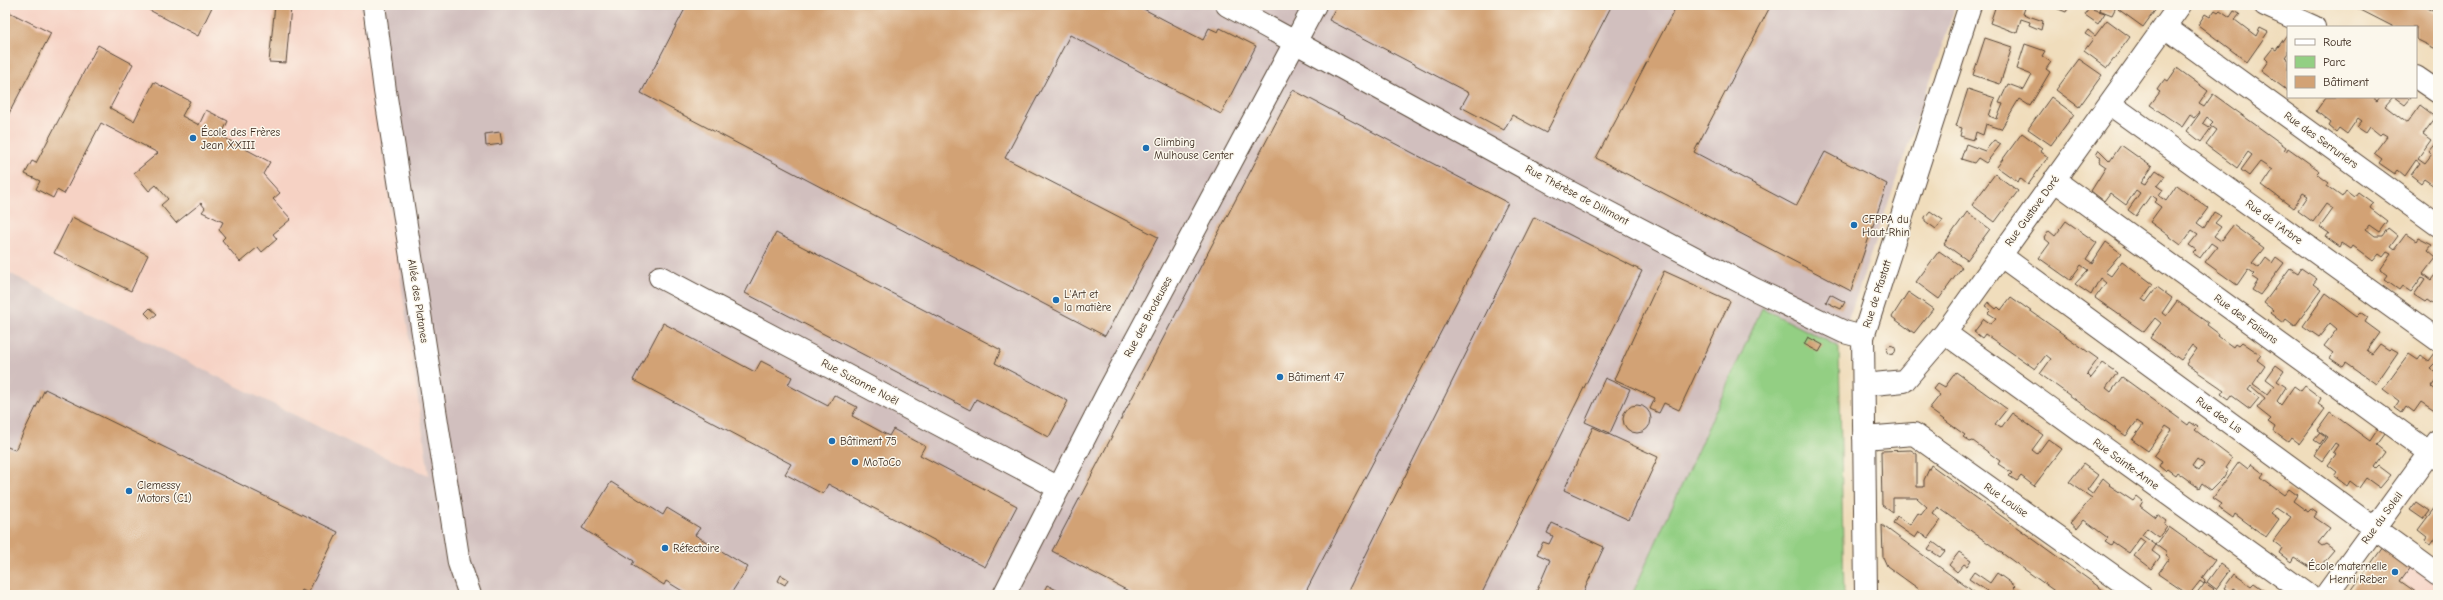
<svg xmlns="http://www.w3.org/2000/svg" width="2443" height="600" viewBox="0 0 2443 600" font-family="'Comic Neue',sans-serif">
<style>
.built{fill:#f6d2c4}
.industrial{fill:#d1bfbe}
.green{fill:#93cf83;stroke:#677c50}
.building{fill:#d2a275;fill-rule:evenodd}
.lines{fill:none;stroke-linecap:round;stroke-linejoin:round}
.minor-casing{stroke:#564536;stroke-width:24}
.minor{stroke:#fff;stroke-width:22}
.poi-dot{fill:#1f6fb2;stroke:#fbf7ec;stroke-width:1.5}
.labels{text-anchor:middle;dominant-baseline:central;stroke-width:3;stroke-linejoin:round;paint-order:stroke}
.poi-label{font-size:11px;fill:#3b2a1e;stroke:#fbf7ec;text-anchor:start}
.street-label{font-size:11px;fill:#3b2a1e;stroke:#fbf7ec}
</style>
<rect width="100%" height="100%" fill="#fbf7ec"/>
<filter id="ink" filterUnits="userSpaceOnUse"><feTurbulence type="fractalNoise" baseFrequency=".025" numOctaves="2"/><feDisplacementMap in="SourceGraphic" scale="8" xChannelSelector="R" yChannelSelector="G"/><feConvolveMatrix kernelMatrix="1 2 1 2 8 2 1 2 1" color-interpolation-filters="sRGB"/></filter>
<filter id="wash" filterUnits="userSpaceOnUse"><feTurbulence type="fractalNoise" baseFrequency=".012" numOctaves="4" result="noise"/><feDisplacementMap in="SourceGraphic" scale="16" xChannelSelector="R" yChannelSelector="G"/><feGaussianBlur stdDeviation="0.9" result="paint"/><feColorMatrix in="noise" values="0 0 0 0 0 0 0 0 0 0 0 0 0 0 0 0 0 1.4 0 .05"/><feComposite in="paint" operator="in"/></filter>
<g filter="url(#wash)">
<rect width="100%" height="100%" fill="#f0ddbc"/>
<path class="built" d="M5,5H361L429,476L355,445L5,271Z
M2386,543L2438,581V595H2348Z"/>
<path class="industrial" d="M361,5H1956L1839,347L1844,595H5V271L355,445L429,475Z"/>
<path class="green" d="M1762,308L1839,347L1844,595H1632Z"/>
<g id="blocks">
<path class="building" d="M140,5H213L198,36Z
M275,5L291,6L286,63L269,62Z
M687,5H1136L1203,40L1209,28L1218,32L1220,28L1256,46L1221,114L1070,35L1005,158L1158,237L1105,336L641,93Z
M1337,5H1612L1546,133L1512,115L1504,130L1461,107L1469,93L1329,20Z
M1677,5H1771L1694,152L1796,206L1825,152L1887,184L1851,291L1596,158Z
M1996,5H2026L2023,14L2043,21L2041,30L2029,25L2030,22L2021,19L2017,33L1990,23Z
M2048,5H2070L2066,12Z
M2101,5H2116V7L2112,15L2099,10Z
M2121,5H2159L2143,27L2118,9Z
M2351,5H2421L2438,14V50L2416,39V27H2394Z
M2089,8L2105,13L2098,24L2085,15Z
M5,10L51,33L5,121Z
M2215,10L2218,12L2220,10L2230,17L2234,11L2240,14L2235,20L2256,36L2260,28L2268,32L2247,62L2198,25L2205,14L2210,17Z
M2107,20L2130,37L2107,68L2084,51L2093,39L2085,34L2088,30L2095,36Z
M2288,33V53L2285,57L2288,59V91L2261,71L2268,61L2265,58L2273,48L2276,50Z
M1985,38L2012,47L2000,84L1973,75Z
M2025,44L2045,51L2042,56L2051,62L2046,69L2050,72L2030,106L2019,99L2001,129L1986,124L1983,135L1976,132L1974,140L1960,136L1962,128L1956,126L1968,89L1995,98L1989,116L1997,119L2003,104L1999,103L2008,84L2024,90L2032,75L2017,69Z
M98,45L133,64L110,108L134,121L154,82L190,101L182,116L199,125L206,110L228,121L221,136L270,162L263,174L280,193L273,199L291,219L273,234L277,239L262,252L258,247L240,262L222,240L225,237L219,230L223,222L202,212L205,208L201,203L176,223L161,205L168,199L156,185L149,191L134,173L158,153L101,123L64,194L57,190L53,198L36,189L40,181L25,174L32,161L36,163Z
M2079,59L2102,75L2079,107L2056,90Z
M2177,68L2208,91L2199,104L2204,107L2213,94L2286,147L2284,150L2286,152L2288,148L2320,171L2317,174L2329,183L2327,186L2342,197L2346,191L2354,197L2358,192L2373,203L2370,208L2387,221L2379,232L2369,225L2366,229L2375,236H2382L2388,228L2398,236L2390,247L2394,250L2406,234L2416,241L2418,238L2432,245L2428,250L2436,257L2423,274L2431,280L2438,271V299L2434,305L2427,300L2425,302L2414,295L2425,279L2422,277L2411,292L2402,286L2399,290L2385,280L2388,276L2380,270L2391,254L2387,252L2383,257L2379,254L2373,261L2353,246L2351,249L2342,243L2340,247L2326,237L2329,233L2320,227L2333,209L2326,204L2313,222L2298,211L2308,196L2303,193L2293,208L2262,185L2272,170L2260,162L2249,176L2241,170L2252,155L2248,152L2237,168L2206,145L2217,130L2210,125L2213,122L2207,117L2203,123L2211,128L2201,142L2187,131L2200,113L2199,112L2194,118L2190,115L2182,127L2150,105L2160,92L2157,90L2161,84L2165,79L2168,81Z
M1293,90L1508,203L1304,595H1136L1052,551Z
M2051,97L2074,114L2051,145L2028,129Z
M2326,97H2372L2377,101L2380,97H2393L2385,106L2407,123L2420,105L2436,117L2423,134L2431,140L2418,158L2425,163L2432,154L2429,152L2438,141V180L2434,186L2424,179L2421,183L2411,175L2420,163L2416,160L2405,176L2398,170L2395,174L2379,163L2382,159L2374,153L2387,136L2382,133L2380,135L2370,127L2366,133L2357,127L2362,121L2358,118L2347,134L2339,128L2336,132L2329,126L2331,123L2316,111Z
M2394,97H2409L2411,98L2405,105Z
M500,132L502,144L486,146L485,134Z
M2022,133L2042,148L2040,151L2048,157L2028,185L2020,178L2018,182L1997,167Z
M1994,140L2001,144L1986,163L1978,158L1974,163L1961,159L1966,144L1985,151Z
M2121,145L2152,167L2141,183L2145,185L2156,170L2165,176L2157,186L2163,190L2159,196L2166,201L2177,185L2208,208L2197,223L2204,228L2214,212L2221,216L2215,223L2221,227L2214,236L2221,241L2233,225L2264,248L2252,263L2259,268L2266,258L2272,263L2276,257L2284,263L2260,295L2252,290L2258,281L2252,277L2255,274L2248,269L2237,285L2205,262L2217,247L2211,243L2200,258L2193,253L2196,250L2189,245L2198,234L2192,230L2181,245L2150,222L2161,207L2154,202L2157,199L2151,195L2136,216L2128,210L2140,193L2136,190L2126,205L2110,193L2104,201L2091,191L2106,167L2099,162L2101,158L2096,155L2099,150L2110,161Z
M1995,174L2018,191L1995,222L1972,205Z
M1930,211L1943,220L1936,229L1925,221V217Z
M1967,212L1990,229L1967,260L1944,244Z
M72,217L148,255L131,291L54,253Z
M1534,217L1642,271L1481,595H1346Z
M2066,221L2097,243L2086,259L2092,263L2106,242L2121,253L2105,272L2111,276L2122,261L2153,284L2142,299L2146,302L2157,287L2172,298L2162,313L2166,316L2177,301L2208,323L2207,325L2219,334L2218,336L2233,347L2235,344L2238,346L2242,342L2261,355L2257,360L2265,366L2253,384L2267,394L2274,385L2266,379L2276,365L2284,371L2277,381L2286,387L2277,401L2281,405L2294,386L2301,391L2305,386L2321,398L2318,404L2325,409L2299,444L2291,438L2288,442L2273,431L2275,427L2268,422L2271,419L2257,408L2265,398L2251,386L2248,390L2259,398L2250,409L2231,395L2228,399L2221,394L2224,390L2186,364L2197,349L2192,345L2181,360L2150,338L2161,323L2155,318L2144,332L2095,298L2106,283L2100,278L2091,295L2075,284L2088,270L2081,265L2070,280L2039,258L2050,243L2044,238L2049,231L2055,236Z
M776,233L1001,350L995,363L1068,401L1049,437L976,399L970,410L745,293Z
M1939,251L1962,267L1939,299L1916,282Z
M2290,268L2298,273L2301,268L2317,279L2313,284L2321,290L2295,326L2286,319L2283,323L2270,313L2273,310L2264,303Z
M1664,271L1730,301L1679,410L1664,403L1659,413L1650,409L1655,398L1614,379Z
M1908,292L1933,309L1914,333L1892,317Z
M2326,293L2357,316L2361,312L2368,317L2365,322L2380,333L2367,351L2372,354L2380,344L2389,350L2391,348L2398,352L2376,384L2346,363L2343,367L2330,358L2333,353L2324,346L2337,329L2330,323L2319,337L2303,326Z
M1830,294L1845,302L1841,309L1826,302Z
M2011,297L2098,359L2087,374L2091,378L2103,363L2117,373L2106,388L2111,392L2122,377L2188,425L2190,422L2198,427L2195,430L2232,458L2225,468L2228,470L2223,478L2211,490L2202,483L2199,488L2177,472L2175,475L2167,469L2165,471L2159,466L2162,461L2154,455L2172,430L2166,426L2148,451L2132,440L2143,425L2137,421L2126,436L2040,374L2051,359L2046,355L2035,369L1985,334L1982,338L1974,332L1984,319L1991,324L1996,318L1988,313L1991,310L1985,306L1988,302L1996,309L1998,307L2001,310ZM2197,459L2204,464L2199,471L2192,466Z
M150,308L157,314L151,319L145,313Z
M663,323L755,372L761,361L792,377L788,385L828,406L834,395L857,407L852,416L889,436L893,429L925,446L920,455L1017,506L985,567L828,484L823,494L785,474L791,464L633,380Z
M1808,337L1823,345L1819,352L1804,344Z
M1886.5 350a4.5 4.5 0 1 1 9 0a4.5 4.5 0 1 1-9 0Z
M2434,353L2438,356V360L2430,368L2438,374V379L2432,387L2438,392V409L2436,412L2421,402L2414,412L2406,406L2402,412L2395,407L2399,401L2383,389L2409,354L2418,360L2421,356L2428,361Z
M1956,372L2007,409L1995,424L2001,428L2012,413L2043,435L2032,450L2037,454L2048,439L2062,449L2034,486L2021,476L2017,481L2009,476L2012,473L1998,464L2000,461L1973,441L1970,442L1963,437L1965,435L1929,409L1940,395L1933,389L1938,383L1945,387Z
M1605,378L1630,389L1610,433L1585,422Z
M45,389L338,532L308,593L302,590L300,595H5V446L15,450Z
M1623 419a14 14 0 1 1 28 0a14 14 0 1 1-28 0Z
M2330,412L2370,441L2380,426L2387,430L2376,445L2385,452L2374,467L2376,469L2379,466L2391,475L2380,488L2366,478L2359,488L2350,481L2347,486L2334,476L2337,472L2328,465L2336,454L2333,452L2338,445L2335,443L2322,461L2314,455L2327,437L2317,430Z
M1593,427L1658,457L1629,520L1564,490Z
M2320,433L2325,437L2320,444L2314,440Z
M1911,450L1917,454V487H1924V480L1931,465L2110,595H2060L1938,507L1933,514L1941,520L1928,538L1919,532L1915,538L1893,523L1897,516L1910,525L1918,513L1921,515L1927,507L1917,498H1893V513L1882,505L1881,451Z
M2239,462L2248,469L2251,464L2264,474L2261,478L2284,495L2289,489L2297,495L2293,501L2308,512L2311,509L2317,513L2314,517L2330,528L2318,543L2322,546L2326,544L2334,550L2316,571L2294,557L2291,562L2279,553L2282,548L2273,541L2291,517L2276,507L2271,513L2279,519L2266,537L2235,514L2233,518L2219,508L2222,504L2213,498Z
M2083,464L2098,475L2087,490L2092,494L2103,478L2110,484L2109,485L2133,501L2137,496L2143,501L2140,506L2156,518L2158,515L2166,521L2164,524L2167,526L2159,537L2147,528L2142,535L2156,545L2152,551L2160,557L2151,569L2134,556L2145,542L2140,538L2129,553L2113,542L2111,545L2105,541L2108,538L2084,520L2077,529L2070,523L2092,498L2069,482Z
M611,482L663,515L667,508L700,528L695,535L748,567L730,595H689L666,581L664,585L632,565L634,561L582,528Z
M2416,502L2429,511L2423,519L2410,510Z
M2438,503V535L2431,545L2425,541L2427,537L2418,530Z
M1552,523L1604,547L1582,595H1535L1550,560L1537,554L1543,542L1549,544L1553,536L1547,533Z
M1882,525L1916,550L1978,595H1927L1887,566L1883,557Z
M2169,527L2215,560L2202,578L2205,581L2204,584L2200,581L2189,595L2158,574L2169,558L2165,555L2167,553L2156,545Z
M1933,542L1945,551L1940,557L1928,549Z
M2386,543L2413,563L2400,581L2420,595H2348Z
M1959,552L1971,560L1967,566L1964,564L1957,572L1949,565Z
M2220,564L2229,571L2216,589L2207,582Z
M1974,572L1990,583L1997,573L2015,586L2013,588L2022,595H1993L1969,579Z
M2234,574L2251,586L2254,583L2268,593L2266,595H2233L2237,590L2234,588L2231,593L2224,588Z
M781,575L788,579L785,585L778,581Z
M2205,583L2214,589L2209,595H2196Z
M1047,585L1066,595H1042Z"/>
</g>
</g>
<g filter="url(#ink)">
<use href="#blocks" fill-opacity="0" stroke="#564536" stroke-width="1"/>
<g class="lines">
<g class="minor-casing">
<path id="minor" d="M374,5L385,91L459,563L470,595
M1227,5L1558,186L1754,289L1844,332L1863,337
M2265,5L2314,27
M2165,27L2438,225
M2416,77L2438,92
M2110,104L2438,340
M2054,180L2438,459
M2000,255L2438,575
M660,277L1059,488
M1945,333L2308,595
M1864,385L1904,381L1945,333L2180,5
M1864,438L1914,434L2140,595
M1004,595L1108,392L1315,5
M1866,595L1863,337L1970,5
M2326,595L2438,441"/>
</g>
<use href="#minor" class="minor"/>
</g>
</g>
<g class="poi-dot">
<circle cx="193" cy="138" r="4"/>
<circle cx="1146" cy="148" r="4"/>
<circle cx="1854" cy="225" r="4"/>
<circle cx="1056" cy="300" r="4"/>
<circle cx="1280" cy="377" r="4"/>
<circle cx="832" cy="441" r="4"/>
<circle cx="855" cy="462" r="4"/>
<circle cx="129" cy="491" r="4"/>
<circle cx="665" cy="548" r="4"/>
<circle cx="2395" cy="572" r="4"/>
</g>
<g class="labels">
<g class="poi-label">
<text x="201" y="132">École des Frères<tspan x="201" dy="13">Jean XXIII</tspan></text>
<text x="1154" y="142">Climbing<tspan x="1154" dy="13">Mulhouse Center</tspan></text>
<text x="1862" y="219">CFPPA du<tspan x="1862" dy="13">Haut-Rhin</tspan></text>
<text x="1064" y="294">L'Art et<tspan x="1064" dy="13">la matière</tspan></text>
<text x="1288" y="377">Bâtiment 47</text>
<text x="840" y="441">Bâtiment 75</text>
<text x="863" y="462">MoToCo</text>
<text x="137" y="485">Clemessy<tspan x="137" dy="13">Motors (C1)</tspan></text>
<text x="673" y="548">Réfectoire</text>
<text x="2387" y="566" text-anchor="end">École maternelle<tspan x="2387" dy="13">Henri Reber</tspan></text>
</g>
<g class="street-label">
<text transform="translate(2321 140) rotate(36)">Rue des Serruriers</text>
<text transform="translate(1577 195) rotate(28)">Rue Thérèse de Dillmont</text>
<text transform="translate(2032 211) rotate(-54)">Rue Gustave Doré</text>
<text transform="translate(2274 222) rotate(36)">Rue de l'Arbre</text>
<text transform="translate(1877 294) rotate(-72)">Rue de Pfastatt</text>
<text transform="translate(418 301) rotate(81)">Allée des Platanes</text>
<text transform="translate(1148 317) rotate(-62)">Rue des Brodeuses</text>
<text transform="translate(2246 319) rotate(36)">Rue des Faisans</text>
<text transform="translate(860 382) rotate(28)">Rue Suzanne Noël</text>
<text transform="translate(2219 415) rotate(36)">Rue des Lis</text>
<text transform="translate(2126 464) rotate(36)">Rue Sainte-Anne</text>
<text transform="translate(2006 500) rotate(35)">Rue Louise</text>
<text transform="translate(2382 518) rotate(-54)">Rue du Soleil</text>
</g>
</g>
<rect width="2443" height="600" fill="none" stroke="#fbf7ec" stroke-width="20"/>
<rect x="2287" y="26" width="130" height="72" fill="#fbf7ec" stroke="#aea59a"/>
<rect x="2295" y="39" width="20" height="6" fill="#ffffff" stroke="#aea59a"/>
<text x="2323" y="46" font-size="12" fill="#3b2a1e">Route</text>
<rect x="2295" y="56" width="20" height="12" fill="#93cf83" stroke="#aea59a"/>
<text x="2323" y="66" font-size="12" fill="#3b2a1e">Parc</text>
<rect x="2295" y="76" width="20" height="12" fill="#d2a275" stroke="#aea59a"/>
<text x="2323" y="86" font-size="12" fill="#3b2a1e">Bâtiment</text>
</svg>
